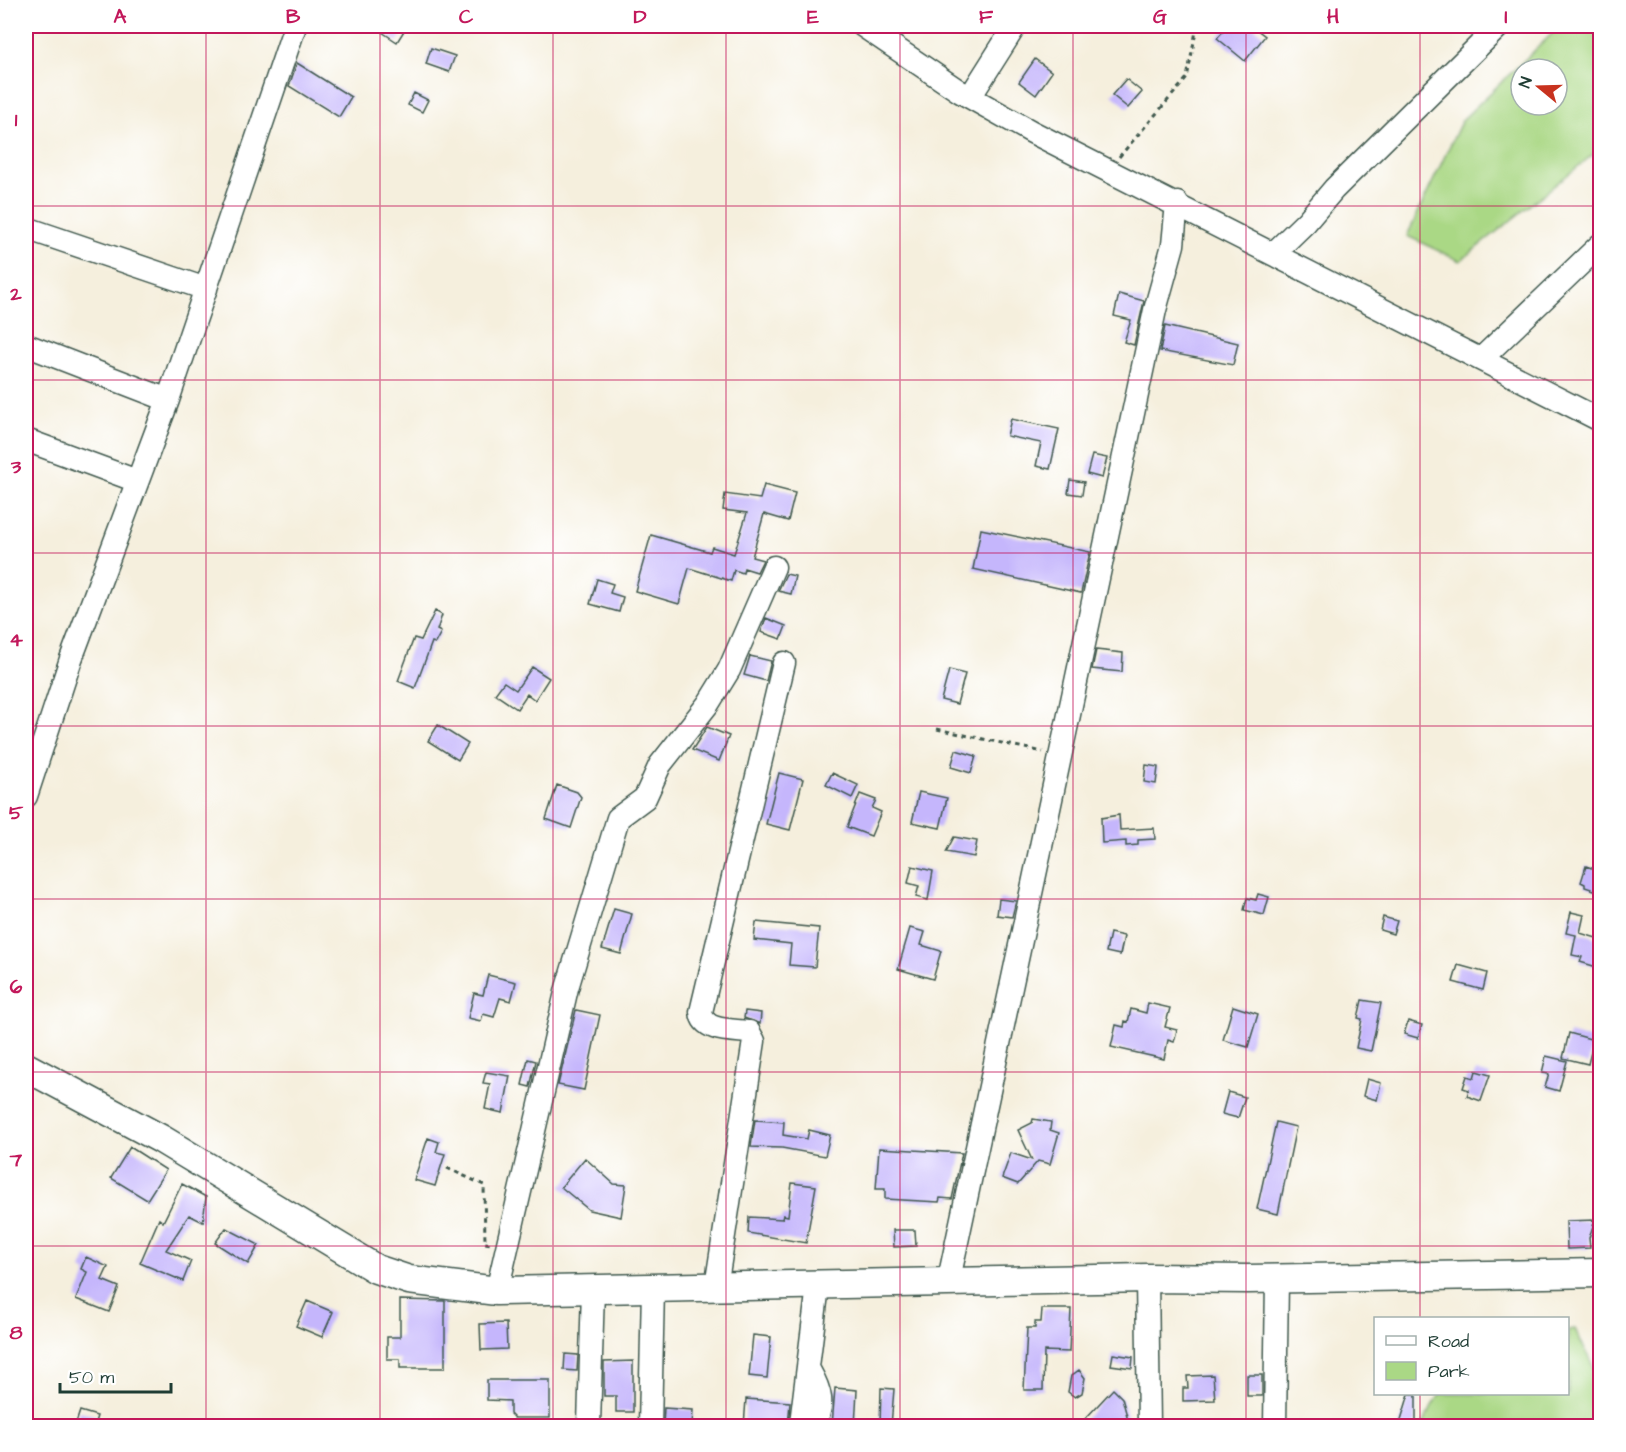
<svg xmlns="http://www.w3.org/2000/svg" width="1626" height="1452" viewBox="0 0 1626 1452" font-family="'Architects Daughter',sans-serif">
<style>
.green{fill:#aad885;stroke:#648a5c;stroke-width:1.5;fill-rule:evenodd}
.building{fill:#c5b6fc}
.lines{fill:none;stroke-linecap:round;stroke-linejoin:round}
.minor-casing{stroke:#3f584d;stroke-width:25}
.major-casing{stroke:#3f584d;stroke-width:31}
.path{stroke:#3f584d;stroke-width:3;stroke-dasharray:4.5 4.5;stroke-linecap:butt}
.minor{stroke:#fff;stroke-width:22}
.major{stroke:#fff;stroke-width:28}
.grid{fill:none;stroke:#c2185b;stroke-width:1.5;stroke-opacity:0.55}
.neatline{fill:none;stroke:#c2185b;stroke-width:2}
.grid-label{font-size:20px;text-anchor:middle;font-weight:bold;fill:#c2185b}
</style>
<rect width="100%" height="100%" fill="#fff"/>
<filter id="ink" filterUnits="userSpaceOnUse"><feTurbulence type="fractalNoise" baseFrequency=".0167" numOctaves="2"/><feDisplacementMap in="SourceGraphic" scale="12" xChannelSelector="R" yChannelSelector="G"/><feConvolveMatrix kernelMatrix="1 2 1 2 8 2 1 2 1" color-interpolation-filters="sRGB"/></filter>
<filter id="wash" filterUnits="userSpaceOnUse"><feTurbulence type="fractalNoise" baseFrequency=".008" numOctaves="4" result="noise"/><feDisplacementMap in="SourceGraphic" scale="24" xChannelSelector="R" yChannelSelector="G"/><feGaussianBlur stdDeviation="1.35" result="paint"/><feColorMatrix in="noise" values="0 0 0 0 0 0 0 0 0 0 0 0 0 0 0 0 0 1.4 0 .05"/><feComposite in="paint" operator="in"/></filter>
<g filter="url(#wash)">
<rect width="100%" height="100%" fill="#f5efdd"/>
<path class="green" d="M1560,26H1600V149L1460,261L1407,236L1462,120ZM1521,69H1557V105H1521Z
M1575,1329L1600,1381V1426H1421L1440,1394H1568V1330Z"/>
<g id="blocks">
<path class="building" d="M373,26H407L397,42Z
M1228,26H1252L1265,36L1245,61L1217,38Z
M431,48L455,56L449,72L426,64Z
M1035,59L1052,72L1036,95L1019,82Z
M297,63L351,97L339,117L289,86Z
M1126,79L1142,92L1128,108L1112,95Z
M414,93L428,100L422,112L408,105Z
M1119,294L1144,301L1134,345L1124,342L1131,320L1114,316Z
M1165,326L1238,343L1233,365L1160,351Z
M1011,419L1059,429L1050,469L1036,466L1041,443L1007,436Z
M1092,455L1107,458L1102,478L1087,474Z
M1070,480L1084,482L1082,495L1068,493Z
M764,485L795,493L788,521L764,514L752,557L763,560L757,572L744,568L743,573L734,570L731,581L689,568L679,604L635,591L651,535L710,552L712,547L734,554L747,513L723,510L725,494L760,499Z
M981,529L1090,552L1081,593L973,569Z
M786,574L795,576L791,594L778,591Z
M597,579L613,584L610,593L623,597L619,612L590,604Z
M435,611L442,615L437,630L441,632L435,643L432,642L415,688L398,681L414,638L421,640Z
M766,618L786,626L781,639L761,632Z
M1096,650L1123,653L1122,672L1092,669Z
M750,656L771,661L766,681L744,675Z
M532,667L549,678L535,700L527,694L517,709L495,694L504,682L516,690Z
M949,670L965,674L957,704L941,700Z
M438,725L468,744L458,760L428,741Z
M707,727L729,736L719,761L692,750Z
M956,750L976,756L971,773L951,767Z
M1146,765L1158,767L1156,784L1144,782Z
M779,773L803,779L790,830L766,824Z
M832,773L858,785L852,798L826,785Z
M557,785L577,792L581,797L571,828L546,819Z
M919,792L947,798L940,828L912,822Z
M860,794L876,800L872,808L881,812L871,836L847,827Z
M1119,815L1120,830L1154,828L1155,839L1138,840V845L1126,846V841L1102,843L1101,818Z
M954,837L977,841L974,857L946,852Z
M912,866L933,871L928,900L916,897L919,886L908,883Z
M1586,866L1600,871V892L1585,887V884L1581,882Z
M1258,894L1269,897L1264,915L1244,910L1247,898L1256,900Z
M999,899L1016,901L1012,917L997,915Z
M614,909L632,914L621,954L602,949Z
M1571,912L1584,915L1580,933L1600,939V968L1580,962L1582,957L1572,955L1576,935L1566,933Z
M1383,917L1397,921L1393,934L1380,930Z
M756,922L819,928L815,967L789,965L791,944L754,940Z
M910,928L925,932L921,945L941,951L933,979L898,969Z
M1110,933L1124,936L1120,955L1106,952Z
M1458,965L1487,973L1483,990L1453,982Z
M488,975L516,982L511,1001L500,998L494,1017L483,1014L481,1021L468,1018L474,993L483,995Z
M1362,1000L1381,1003L1371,1051L1356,1048L1362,1019L1358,1018Z
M1148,1003L1170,1008L1165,1027L1177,1030L1174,1042L1168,1040L1164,1059L1111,1047L1116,1025L1124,1027L1125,1021L1128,1022L1131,1009L1146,1013Z
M1233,1006L1258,1014L1248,1047L1223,1040Z
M576,1010L600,1015L584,1090L558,1085Z
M745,1011L761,1013L760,1024L744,1018Z
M1408,1021L1422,1025L1418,1038L1404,1034Z
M1569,1033L1594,1040L1588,1064L1563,1058Z
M1546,1056L1567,1061L1559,1091L1545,1087L1549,1074L1542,1073Z
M528,1059L536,1061L530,1087L522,1085Z
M1476,1071L1490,1075L1481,1101L1467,1096L1469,1090L1463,1088L1467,1076L1474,1078Z
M486,1072L510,1076L503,1113L485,1109L490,1084L483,1083Z
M1367,1079L1381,1083L1377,1100L1363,1096Z
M1228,1092L1245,1097L1238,1118L1222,1114Z
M1033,1119L1051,1122L1050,1130L1059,1133L1050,1164L1038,1161L1018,1184L1002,1178L1011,1153L1032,1160L1018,1130L1032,1123Z
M755,1120L784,1122L783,1135L807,1139L809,1130L830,1135L825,1156L782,1148L751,1147Z
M1276,1122L1296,1127L1278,1214L1257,1209Z
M428,1138L439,1142L436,1152L445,1154L435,1186L414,1180Z
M130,1147L166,1170L147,1200L111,1178Z
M879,1148L962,1153L952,1199L940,1198L939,1202L885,1199V1189H876Z
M585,1158L614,1184L626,1185L621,1217L589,1210L561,1187Z
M792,1183L816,1186L806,1243L748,1233L749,1217L782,1219L783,1215L788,1216Z
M182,1184L206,1197L203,1222L189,1215L166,1250L191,1261L183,1281L140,1263L159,1219L163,1222Z
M1595,1220L1589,1238L1590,1248L1567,1249L1566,1221Z
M226,1228L259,1245L248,1264L215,1243Z
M893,1230H915L916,1246L894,1247Z
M86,1257L108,1267L102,1280L119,1287L109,1312L76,1299L87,1272L81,1269Z
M400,1300L445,1301V1368H400V1359H387V1337H400Z
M307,1301L333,1312L322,1337L296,1326Z
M1042,1309H1071L1069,1352L1044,1351L1043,1390H1024L1027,1328H1035V1322H1041Z
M506,1323L507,1349L481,1350L480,1324Z
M753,1335L771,1337L767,1378L749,1376Z
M565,1354L578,1355L577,1371L564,1370Z
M1113,1354L1133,1357L1132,1368L1111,1365Z
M633,1361V1412H616V1396H604V1362Z
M1079,1370L1085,1378L1082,1393L1075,1397L1068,1392L1071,1376Z
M1213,1375L1215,1400L1183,1401V1388H1188L1187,1376Z
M1247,1375H1262V1396H1247Z
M487,1380H550V1418H514L510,1414V1401L487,1400Z
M835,1388L857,1390L855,1426H832Z
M881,1388L894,1389L891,1426H880Z
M1113,1389L1122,1398L1127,1416L1126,1423L1122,1426H1092L1085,1419Z
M1409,1394H1416V1422L1412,1426H1399Z
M746,1399L790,1402L788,1426H744Z
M664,1408L693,1410L692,1426H663Z
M80,1411L97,1416L94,1426H75Z"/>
</g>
</g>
<g filter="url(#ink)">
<use href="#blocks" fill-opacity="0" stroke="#3f584d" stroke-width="1.5"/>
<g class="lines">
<g class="minor-casing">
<path id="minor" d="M863,26L959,91L1032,132L1600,420
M970,97L1015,26
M26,228L206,289
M1274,253L1306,222L1334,189L1499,26
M26,345L168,400
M1481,359L1600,245
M26,440L137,481
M26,796L71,659L168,400L295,26
M1147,1278L1149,1426
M948,1284L1155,310L1173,245L1177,203
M716,1287L754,1041L749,1032C732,1030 703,1032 701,1012L784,663
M497,1291L567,988L618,818L645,798L660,765L708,704L729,670L774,567
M809,1370C821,1391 825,1405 813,1426
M589,1425L593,1289
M650,1426L653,1288
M805,1426L801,1423L818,1286
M1275,1426L1277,1279"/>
</g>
<g class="major-casing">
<path id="major" d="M26,1067L161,1139L376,1269L409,1280L497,1291L1147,1278L1248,1279L1600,1273"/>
</g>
<path class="path" d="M1119,157L1187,78L1197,26
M937,729L1043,752
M447,1168L484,1185L485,1243L491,1244"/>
<use href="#minor" class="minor"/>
<use href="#major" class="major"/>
</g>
</g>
<path class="grid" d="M206,26V1426M380,26V1426M553,26V1426M726,26V1426M900,26V1426M1073,26V1426M1246,26V1426M1420,26V1318M26,206H1600M26,380H1600M26,553H1600M26,726H1600M26,899H1600M26,1072H1600M26,1246H1600M1420,1394V1426"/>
<rect width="1626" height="1452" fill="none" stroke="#fff" stroke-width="66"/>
<rect x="1374" y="1317" width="195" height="78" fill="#ffffff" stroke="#a5b1ae" stroke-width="1.5"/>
<rect x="1386" y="1336" width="30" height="9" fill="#ffffff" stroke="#a5b1ae" stroke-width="1.5"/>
<text x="1428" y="1347" font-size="18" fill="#1f3d34">Road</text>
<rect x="1386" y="1362" width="30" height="18" fill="#aad885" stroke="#a5b1ae" stroke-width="1.5"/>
<text x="1428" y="1377" font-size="18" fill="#1f3d34">Park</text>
<g transform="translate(1539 87) rotate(289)"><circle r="28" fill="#ffffff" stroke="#a5b1ae" stroke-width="1.5"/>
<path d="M0-4.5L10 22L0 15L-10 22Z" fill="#c8321e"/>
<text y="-9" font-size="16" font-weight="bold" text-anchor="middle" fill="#1f3d34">N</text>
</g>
<path d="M60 1383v9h111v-9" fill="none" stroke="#1f3d34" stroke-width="3"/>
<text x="69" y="1383" font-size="18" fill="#1f3d34" stroke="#ffffff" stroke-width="4.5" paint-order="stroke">50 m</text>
<rect x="33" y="33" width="1560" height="1386" class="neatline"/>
<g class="grid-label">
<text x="120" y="23">A</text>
<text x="293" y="23">B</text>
<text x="466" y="23">C</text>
<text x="640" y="23">D</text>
<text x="813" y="23">E</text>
<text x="986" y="23">F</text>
<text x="1160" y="23">G</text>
<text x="1333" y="23">H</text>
<text x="1506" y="23">I</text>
<text x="16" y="126">1</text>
<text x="16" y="300">2</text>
<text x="16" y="473">3</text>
<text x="16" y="646">4</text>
<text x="16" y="819">5</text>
<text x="16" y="993">6</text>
<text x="16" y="1166">7</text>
<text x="16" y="1339">8</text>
</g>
</svg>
